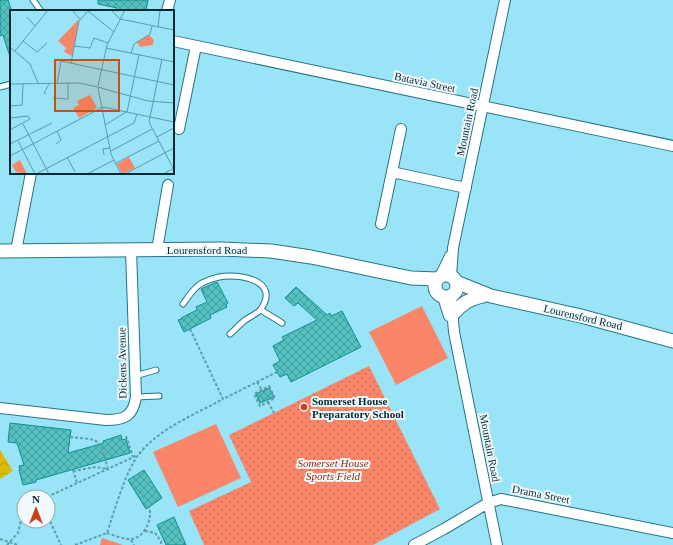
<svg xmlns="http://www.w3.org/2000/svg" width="673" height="545" viewBox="0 0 673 545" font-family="Georgia,serif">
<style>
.park{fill:url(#park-dots)}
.pitch{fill:#f98668}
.water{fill:url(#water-waves)}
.building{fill:url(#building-cross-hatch);stroke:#0f8f90}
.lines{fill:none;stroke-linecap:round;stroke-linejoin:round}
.service-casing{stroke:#277486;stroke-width:7}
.minor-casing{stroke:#277486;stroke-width:12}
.tertiary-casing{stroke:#277486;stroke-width:15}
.path{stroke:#5f9cac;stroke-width:2;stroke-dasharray:3 2;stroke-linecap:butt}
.service{stroke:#fff;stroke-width:5}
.minor{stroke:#fff;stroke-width:10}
.tertiary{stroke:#fff;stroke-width:13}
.poi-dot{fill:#ca4119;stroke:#f1f9fc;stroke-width:1.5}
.labels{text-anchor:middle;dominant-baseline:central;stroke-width:4;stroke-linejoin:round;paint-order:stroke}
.street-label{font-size:11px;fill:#002a33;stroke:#f1f9fc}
.poi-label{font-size:11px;font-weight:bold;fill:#002a33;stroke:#f1f9fc;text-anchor:start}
.park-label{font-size:11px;font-style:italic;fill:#992803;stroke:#f1f9fc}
.inset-road{fill:none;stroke:#5c9aa9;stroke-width:1}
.view{fill:#c55212;fill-opacity:0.15;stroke:#c55212;stroke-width:2}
.inset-edge{fill:none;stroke:#002a33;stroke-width:2}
</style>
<defs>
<pattern id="park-dots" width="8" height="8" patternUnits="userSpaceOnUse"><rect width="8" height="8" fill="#f98668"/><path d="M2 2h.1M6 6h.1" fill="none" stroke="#c76e56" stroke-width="1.8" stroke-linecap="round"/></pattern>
<pattern id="water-waves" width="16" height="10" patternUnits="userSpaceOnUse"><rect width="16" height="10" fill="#dcba09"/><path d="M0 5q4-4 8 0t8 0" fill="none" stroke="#bba00a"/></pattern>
<pattern id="building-cross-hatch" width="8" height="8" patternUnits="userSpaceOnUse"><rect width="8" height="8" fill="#54c0c0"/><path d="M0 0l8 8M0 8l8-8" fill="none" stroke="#439c9d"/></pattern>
</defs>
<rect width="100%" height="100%" fill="#9ae4f8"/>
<path class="park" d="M369,366L440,509L373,545H204L189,511L251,482L229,435Z"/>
<path class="pitch" d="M422,306L448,358L396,385L369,332Z
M216,424L241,478L178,507L153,452Z
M102,538L123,545H100Z"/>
<path class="water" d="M0,450L13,471L0,479Z"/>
<path class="building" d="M0,0H8L11,9V54H9L3,35L0,36Z
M98,0H148L146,11H116L117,8L98,4Z
M217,282L228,303L226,305L227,307L210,315L211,318L184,332L178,320L182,319L181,318L197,310L196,307L207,302L201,289Z
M296,287L327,315L330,313L331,316L342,311L361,347L291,382L287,374L280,377L273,365L280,361L273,346L284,340L282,337L317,320L298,303L294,306L285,298Z
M269,388L274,397L260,403L256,394Z
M10,423L71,430L68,453L104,443L103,441L121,435L122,440L126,439L130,453L36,480V482L23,485L19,470H20L19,466L24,465L17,443L8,442Z
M144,470L162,498L146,509L128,480Z
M174,517L186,545H166L157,525Z"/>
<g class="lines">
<g class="service-casing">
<path id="service" d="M33,0L41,11
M0,87L11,84
M183,304C189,296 193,288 202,283C206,281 214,278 219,277C238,273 281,280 261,309C257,314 249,317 244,321C239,325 235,330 230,334
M261,310L282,323
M135,376L156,370
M136,397L159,396"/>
</g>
<g class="minor-casing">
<path id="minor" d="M167,11L170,0
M173,41L673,146
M179,129L196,46
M392,172L466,188
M381,224L401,129
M157,250L168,185
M16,251L31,173
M451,276L453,248L505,0
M440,277L450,256
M451,296L454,332L497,545
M443,297L449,316
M0,408L106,420C125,420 133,416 136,397L131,250
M414,545L444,529L488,503L501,499L673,533"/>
</g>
<g class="tertiary-casing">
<path id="tertiary" d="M0,251L222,249L271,251L311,257L411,278L437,279
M435 286a11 11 0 1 1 22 0a11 11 0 1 1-22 0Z
M456,282L491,296L581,316L673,341
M453,314C462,303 470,299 483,296"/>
</g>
<path class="path" d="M190,329L223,399L277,372
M257,382L262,390
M269,386L275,398L260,406L254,394Z
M268,402L274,413
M126,436L133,457
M70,437C103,440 99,438 108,469L95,467L74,471
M73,470L77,483
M47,497L138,455
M48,517L61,545
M145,531L155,533L161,541V545
M107,533C113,535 126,540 132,539C145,537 153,518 149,507
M0,539L18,545
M131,540L134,545
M7,545L18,533L24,508
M75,545L107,533C114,512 126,470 139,454C160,428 194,415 223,399"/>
<use href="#service" class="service"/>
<use href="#minor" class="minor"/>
<use href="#tertiary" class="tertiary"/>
</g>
<circle class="poi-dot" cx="304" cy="407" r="4"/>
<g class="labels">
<g class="street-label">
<text transform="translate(425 82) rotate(12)">Batavia Street</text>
<text transform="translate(467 122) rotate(-78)">Mountain Road</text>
<text x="207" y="250">Lourensford Road</text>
<text transform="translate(583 317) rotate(13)">Lourensford Road</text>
<text transform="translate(122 363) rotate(-91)">Dickens Avenue</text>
<text transform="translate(490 448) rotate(79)">Mountain Road</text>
<text transform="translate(541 494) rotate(11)">Drama Street</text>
</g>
<g class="poi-label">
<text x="312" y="401">Somerset House<tspan x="312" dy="13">Preparatory School</tspan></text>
</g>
<g class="park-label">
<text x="333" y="463">Somerset House<tspan x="333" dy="13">Sports Field</tspan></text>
</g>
</g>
<g transform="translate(10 10)">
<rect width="164" height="164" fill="#9ae4f8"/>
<path d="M68,10L69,11L62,46L54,42L56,38L48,31Z" fill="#f98668"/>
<path d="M139,25L144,30L143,35L130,37L127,32ZM80,85L87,98L69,108L63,98L69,95L67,91ZM119,147L125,158L112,164L107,154ZM10,150L17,164L6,162L2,155Z" fill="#f98668"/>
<path class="inset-road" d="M62,0L70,9M101,0L110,9M78,1L104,22M17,7L25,16M110,9L164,20M148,17L150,0M13,31L27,42L37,33M64,36L80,38L84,28L98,33M0,37L20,54L28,73M96,38L164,52M5,41L38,0M121,43L124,34L140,24L142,16M152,49L139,112L164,160M61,53L69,11L79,0M0,74L69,73L92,78M47,74L51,51L164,75M88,76L97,35L115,0M88,78L101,144L111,164M91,78L138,91L164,93M36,84L34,83L39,74M43,88L58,89V73M0,96L12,95L13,74M117,102L129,45M0,108L18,106L20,109L0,120M13,114L39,164M95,115L116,102M147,127L164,118M8,131L25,164M0,134L42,113M46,134L51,130L47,121M101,141L142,119M94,145L93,139L100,138M0,146L93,97L164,112M57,147L65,162M106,153L149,131M26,164L124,113L127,104M77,164L104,150M115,164L164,138M153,164L164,158"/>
<path class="view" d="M45,50H109V101H45Z"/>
<rect width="164" height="164" class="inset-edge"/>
</g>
<g transform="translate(36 509)"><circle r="19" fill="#f1f9fc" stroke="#91a6ac"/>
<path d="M0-3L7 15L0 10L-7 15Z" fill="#ca4119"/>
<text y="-6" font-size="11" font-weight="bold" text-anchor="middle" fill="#002a33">N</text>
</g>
</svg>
